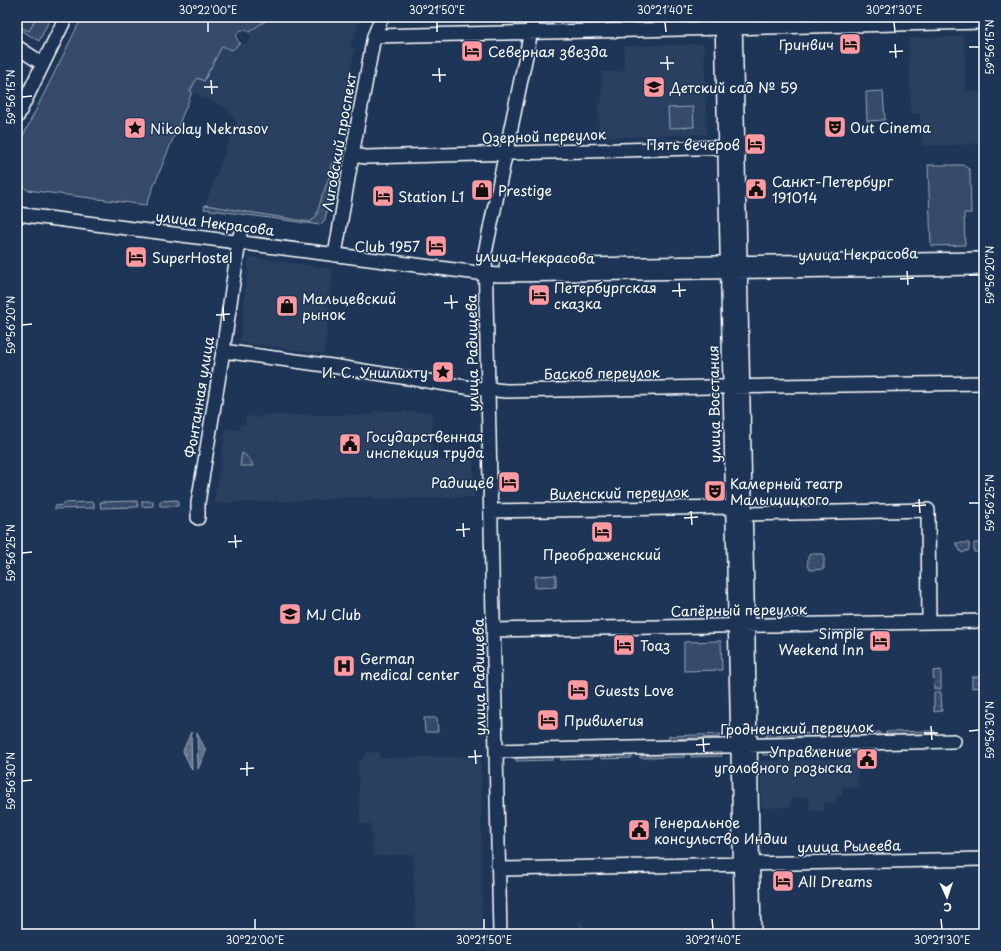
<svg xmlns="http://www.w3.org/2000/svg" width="1001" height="951" viewBox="0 0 1001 951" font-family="'Playpen Sans',sans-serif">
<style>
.built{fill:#2a4161}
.grass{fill:url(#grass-dots);stroke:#9aa5b4}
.forest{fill:url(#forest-firs);stroke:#9aa5b4}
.green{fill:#364b69;stroke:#9aa5b4}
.water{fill:url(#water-waves);stroke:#a0aab8}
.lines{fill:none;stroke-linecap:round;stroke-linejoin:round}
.minor-casing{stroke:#fff;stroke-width:16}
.minor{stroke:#1d3557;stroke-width:13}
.ticks{fill:none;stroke:#fff;stroke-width:1.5}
.labels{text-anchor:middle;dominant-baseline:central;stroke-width:3;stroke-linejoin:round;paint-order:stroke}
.poi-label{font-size:14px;fill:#fff;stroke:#1d3557;text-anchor:start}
.street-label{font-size:14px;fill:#fff;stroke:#1d3557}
.neatline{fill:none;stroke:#fff;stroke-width:1.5}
.ticks-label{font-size:10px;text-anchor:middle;fill:#fff}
</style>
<defs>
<pattern id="grass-dots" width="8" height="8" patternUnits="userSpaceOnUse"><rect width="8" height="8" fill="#364b69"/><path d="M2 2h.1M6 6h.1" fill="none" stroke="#546680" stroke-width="1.8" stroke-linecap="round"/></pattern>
<pattern id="forest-firs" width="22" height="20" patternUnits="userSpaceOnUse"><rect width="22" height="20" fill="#364b69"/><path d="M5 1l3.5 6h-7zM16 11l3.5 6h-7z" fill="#546680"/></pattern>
<pattern id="water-waves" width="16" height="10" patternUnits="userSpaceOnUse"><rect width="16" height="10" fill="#617289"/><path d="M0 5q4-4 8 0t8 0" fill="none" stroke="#555d67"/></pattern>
</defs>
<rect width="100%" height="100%" fill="#1d3557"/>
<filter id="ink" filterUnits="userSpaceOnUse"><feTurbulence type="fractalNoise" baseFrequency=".025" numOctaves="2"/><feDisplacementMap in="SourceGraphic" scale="8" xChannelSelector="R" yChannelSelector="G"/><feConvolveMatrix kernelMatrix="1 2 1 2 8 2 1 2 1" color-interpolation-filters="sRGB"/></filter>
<g filter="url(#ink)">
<path class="built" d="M17,17H51L39,41L17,28Z
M271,17H359L355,38H352L350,46L355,48L331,172L322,196L316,217L310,222L205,205L236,122L229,110L190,91L197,77L204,81L222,46L232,50L240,43L245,44L249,42L251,38L249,32Z
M964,36L966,91H984V144L922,146L920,114H911L908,38Z
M704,44L707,134L599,138V116L597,103H602V72L624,71V46Z
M249,257L333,269L324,354L240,342Z
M374,411L432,412V457L435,460H473L474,497L374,499V497H365L327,498V500L214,503L226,428L239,430L240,424L245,425L246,416L260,417V415H374Z
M379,752L380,758L481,756L482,934H416L413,854L373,856L371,824H360L358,762L365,757L367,753Z
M857,759L858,787L842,788V796H836V803H824V811H810L809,797L791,798V807L762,808L760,761Z
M579,920L588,930H611V934H579Z"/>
<path class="grass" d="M333,161H337L325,220L320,225L204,209L205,205L310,222L316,217L322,196L331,172Z
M178,500V506H160V501Z
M137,501L138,507L101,508L100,502Z
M142,501H153V506L142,507Z
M94,502V508L55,509V506L63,505V503Z
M955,543H969V550L962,553Z
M974,543H984V552H974Z
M810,554H824V569L811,570C806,568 808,562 808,557Z
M941,670V689H934L933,671Z
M972,677H984V687L972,688Z
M934,692H941L942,711L934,712Z
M935,731V734L886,735V732Z
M880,732V735L851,736V733Z
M823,733V736L766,738V735Z
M722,734V737L669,739V736Z
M856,750V753L822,754V751Z
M796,751V754L763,755V752Z
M722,753V756L691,757V754Z
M684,754V757L640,758V755Z
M632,755V758L601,759L600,756Z
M592,756V759L561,760V757Z
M553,757V760L516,761V758Z"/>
<path class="forest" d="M556,575V587L535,588V576Z
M424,718H437L438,732H425Z"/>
<path class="green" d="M35,17H51L39,41L17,28V25L29,31L36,18Z
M82,17H271L249,32C239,26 232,36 240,43L232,50L222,46L204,81L197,78L190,91L192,92L146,205L27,190L17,179V148Z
M883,91L885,120L867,121L866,92Z
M693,107L694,127L669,128L668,108Z
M928,165H963L970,170L971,213H964L965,245L931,246Z
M242,453C248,457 251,460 253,466H240Z
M721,641L722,670L684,671V642Z"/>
<path class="water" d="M191,732L192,770L183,751Z
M197,733L206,751L198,769Z"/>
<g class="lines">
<g class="minor-casing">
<path id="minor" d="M722,17L742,934
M735,17L754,934
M374,36L984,22
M17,47L43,64
M17,117L66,17
M352,155L366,157L732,147
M17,214L486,274L500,275L984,268
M335,255L352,155L374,36L382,17
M506,266L984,259
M223,351L332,366L472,388L507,391L711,387L984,383
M491,511L732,507L745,514L928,510L929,622
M198,518V503L223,351L240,235
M494,630L984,621
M496,751L954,741
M499,869L984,859
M500,934L485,253L534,17"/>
</g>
<use href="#minor" class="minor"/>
</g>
</g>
<path class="ticks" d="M208,22V32M437,22V32M665,22L666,32M894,22L895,32M895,44L896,58M969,47H979M889,52L903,51M667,56L668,70M660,63H674M439,68L440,82M432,75H446M211,80L212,94M204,87H218M22,97L32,96M907,271L908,285M969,275H979M900,279L914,278M679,283L680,297M672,291L686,290M451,295L452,309M444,303L458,302M223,307L224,321M216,315L230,314M22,325L32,324M919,499L920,513M969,503H979M912,506L926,505M691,511L692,525M684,518L698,517M463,523L464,537M456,530L470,529M235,535L236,548M228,542L242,541M22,553L32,552M931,726L932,740M969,731L979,730M924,733H938M703,738L704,752M696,745L710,744M475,750L476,764M468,757L482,756M247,762V776M240,769L254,768M22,781L32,780M255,919V929M484,919V929M712,919L713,929M941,919L942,929"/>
<defs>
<g id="hotel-square" transform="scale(1.15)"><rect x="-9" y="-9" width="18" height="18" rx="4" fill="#ff9aa2" stroke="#1d3557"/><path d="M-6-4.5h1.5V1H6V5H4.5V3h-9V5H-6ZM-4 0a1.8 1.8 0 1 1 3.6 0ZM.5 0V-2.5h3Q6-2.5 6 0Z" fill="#111"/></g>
<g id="school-square" transform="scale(1.15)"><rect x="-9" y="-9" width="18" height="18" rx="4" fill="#ff9aa2" stroke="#1d3557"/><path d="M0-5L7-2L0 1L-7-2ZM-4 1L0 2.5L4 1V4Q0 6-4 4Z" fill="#111"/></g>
<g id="theatre-square" transform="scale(1.15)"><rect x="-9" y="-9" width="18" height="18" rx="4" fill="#ff9aa2" stroke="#1d3557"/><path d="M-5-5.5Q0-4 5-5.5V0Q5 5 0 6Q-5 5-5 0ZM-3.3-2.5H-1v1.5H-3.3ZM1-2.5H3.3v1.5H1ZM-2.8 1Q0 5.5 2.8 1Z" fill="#111"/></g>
<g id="sight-square" transform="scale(1.15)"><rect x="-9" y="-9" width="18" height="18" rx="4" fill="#ff9aa2" stroke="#1d3557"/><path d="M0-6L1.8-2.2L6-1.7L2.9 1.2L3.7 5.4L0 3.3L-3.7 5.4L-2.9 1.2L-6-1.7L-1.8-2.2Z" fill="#111"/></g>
<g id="civic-square" transform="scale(1.15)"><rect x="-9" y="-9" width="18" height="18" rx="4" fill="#ff9aa2" stroke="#1d3557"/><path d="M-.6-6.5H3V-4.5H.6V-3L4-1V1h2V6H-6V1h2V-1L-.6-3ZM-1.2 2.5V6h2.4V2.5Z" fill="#111"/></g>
<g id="shop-square" transform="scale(1.15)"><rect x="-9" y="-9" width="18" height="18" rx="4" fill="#ff9aa2" stroke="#1d3557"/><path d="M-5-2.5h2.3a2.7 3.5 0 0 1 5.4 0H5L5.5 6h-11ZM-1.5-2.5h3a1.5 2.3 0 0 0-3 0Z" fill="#111"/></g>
<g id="hospital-square" transform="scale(1.15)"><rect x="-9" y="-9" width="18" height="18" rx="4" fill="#ff9aa2" stroke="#1d3557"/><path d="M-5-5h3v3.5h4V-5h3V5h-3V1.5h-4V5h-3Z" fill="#111"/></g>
</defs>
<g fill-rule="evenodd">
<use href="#hotel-square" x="850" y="44"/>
<use href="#hotel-square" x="472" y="51"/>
<use href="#school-square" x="654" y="87"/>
<use href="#theatre-square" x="835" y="127"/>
<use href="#sight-square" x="135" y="128"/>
<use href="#hotel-square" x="755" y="144"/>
<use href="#civic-square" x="756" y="189"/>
<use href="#shop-square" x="482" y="190"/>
<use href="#hotel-square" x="383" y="196"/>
<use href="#hotel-square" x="436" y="246"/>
<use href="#hotel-square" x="136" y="257"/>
<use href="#hotel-square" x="539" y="295"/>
<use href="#shop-square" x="287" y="306"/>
<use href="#sight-square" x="443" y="372"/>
<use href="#civic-square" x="350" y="444"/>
<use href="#hotel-square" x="509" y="482"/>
<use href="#theatre-square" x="715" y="491"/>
<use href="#hotel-square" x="602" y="532"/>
<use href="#school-square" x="290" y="614"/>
<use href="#hotel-square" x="880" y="641"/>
<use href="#hotel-square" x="624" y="645"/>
<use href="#hospital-square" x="344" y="666"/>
<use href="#hotel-square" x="578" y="690"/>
<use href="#hotel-square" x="548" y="720"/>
<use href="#civic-square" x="867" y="759"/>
<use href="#civic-square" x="639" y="830"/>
<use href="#hotel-square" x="783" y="881"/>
</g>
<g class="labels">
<g class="poi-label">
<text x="834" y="44" text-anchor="end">Гринвич</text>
<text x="488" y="51">Северная звезда</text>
<text x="670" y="87">Детский сад № 59</text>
<text x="850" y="127">Out Cinema</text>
<text x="150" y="128">Nikolay Nekrasov</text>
<text x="740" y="144" text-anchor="end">Пять вечеров</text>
<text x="772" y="181">Санкт-Петербург<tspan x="772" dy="16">191014</tspan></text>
<text x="498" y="190">Prestige</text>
<text x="398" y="196">Station L1</text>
<text x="420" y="246" text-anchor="end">Club 1957</text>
<text x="152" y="257">SuperHostel</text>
<text x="554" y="287">Петербургская<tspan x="554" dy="16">сказка</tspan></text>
<text x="302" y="298">Мальцевский<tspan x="302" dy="16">рынок</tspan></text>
<text x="428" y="372" text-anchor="end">И. С. Уншлихту</text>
<text x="366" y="436">Государственная<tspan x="366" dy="16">инспекция труда</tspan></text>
<text x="494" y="482" text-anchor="end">Радищев</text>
<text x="730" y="483">Камерный театр<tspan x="730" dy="16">Малыщицкого</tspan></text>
<text x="602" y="554" text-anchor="middle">Преображенский</text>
<text x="306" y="614">MJ Club</text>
<text x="864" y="633" text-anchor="end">Simple<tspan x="864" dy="16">Weekend Inn</tspan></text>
<text x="640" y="645">Тоаз</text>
<text x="360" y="658">German<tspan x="360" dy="16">medical center</tspan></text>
<text x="594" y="690">Guests Love</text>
<text x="564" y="720">Привилегия</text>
<text x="852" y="751" text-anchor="end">Управление<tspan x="852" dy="16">уголовного розыска</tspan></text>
<text x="654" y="822">Генеральное<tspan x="654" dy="16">консульство Индии</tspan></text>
<text x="798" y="881">All Dreams</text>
</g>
<g class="street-label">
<text transform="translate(544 136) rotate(-2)">Озерной переулок</text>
<text transform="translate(339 142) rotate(-80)">Лиговский проспект</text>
<text transform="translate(215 223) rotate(7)">улица Некрасова</text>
<text transform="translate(858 254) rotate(-1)">улица Некрасова</text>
<text transform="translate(535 257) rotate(1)">улица Некрасова</text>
<text transform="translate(472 353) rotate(-91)">улица Радищева</text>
<text transform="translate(602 373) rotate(-1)">Басков переулок</text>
<text transform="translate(199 397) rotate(-81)">Фонтанная улица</text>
<text transform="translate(714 404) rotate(-91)">улица Восстания</text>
<text transform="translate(619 493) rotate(-1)">Виленский переулок</text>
<text transform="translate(739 610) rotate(-1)">Сапёрный переулок</text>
<text transform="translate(479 677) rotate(-91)">улица Радищева</text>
<text transform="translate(797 728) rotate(-1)">Гродненский переулок</text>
<text transform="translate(849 846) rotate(-1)">улица Рылеева</text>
</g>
</g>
<rect width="1001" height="951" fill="none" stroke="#1d3557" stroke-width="44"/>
<g transform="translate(947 897) rotate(177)" stroke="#1d3557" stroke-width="3" paint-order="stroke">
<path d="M0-3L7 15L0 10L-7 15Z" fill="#ffffff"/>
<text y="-6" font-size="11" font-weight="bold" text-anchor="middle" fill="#ffffff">С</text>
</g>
<rect x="22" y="22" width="957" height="907" class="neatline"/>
<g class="ticks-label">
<text x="208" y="14">30°22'00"E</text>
<text x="437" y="14">30°21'50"E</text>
<text x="665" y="14">30°21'40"E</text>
<text x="894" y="14">30°21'30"E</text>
<text transform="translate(990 47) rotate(-90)" y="4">59°56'15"N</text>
<text transform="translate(11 97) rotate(-90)" y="4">59°56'15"N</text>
<text transform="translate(990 275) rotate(-90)" y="4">59°56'20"N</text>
<text transform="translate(11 325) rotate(-90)" y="4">59°56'20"N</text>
<text transform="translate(990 503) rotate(-90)" y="4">59°56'25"N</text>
<text transform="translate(11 553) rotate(-90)" y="4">59°56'25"N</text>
<text transform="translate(990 730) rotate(-90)" y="4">59°56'30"N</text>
<text transform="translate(11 781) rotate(-90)" y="4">59°56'30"N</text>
<text x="255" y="944">30°22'00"E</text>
<text x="484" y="944">30°21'50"E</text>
<text x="713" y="944">30°21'40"E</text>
<text x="942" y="944">30°21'30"E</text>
</g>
</svg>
